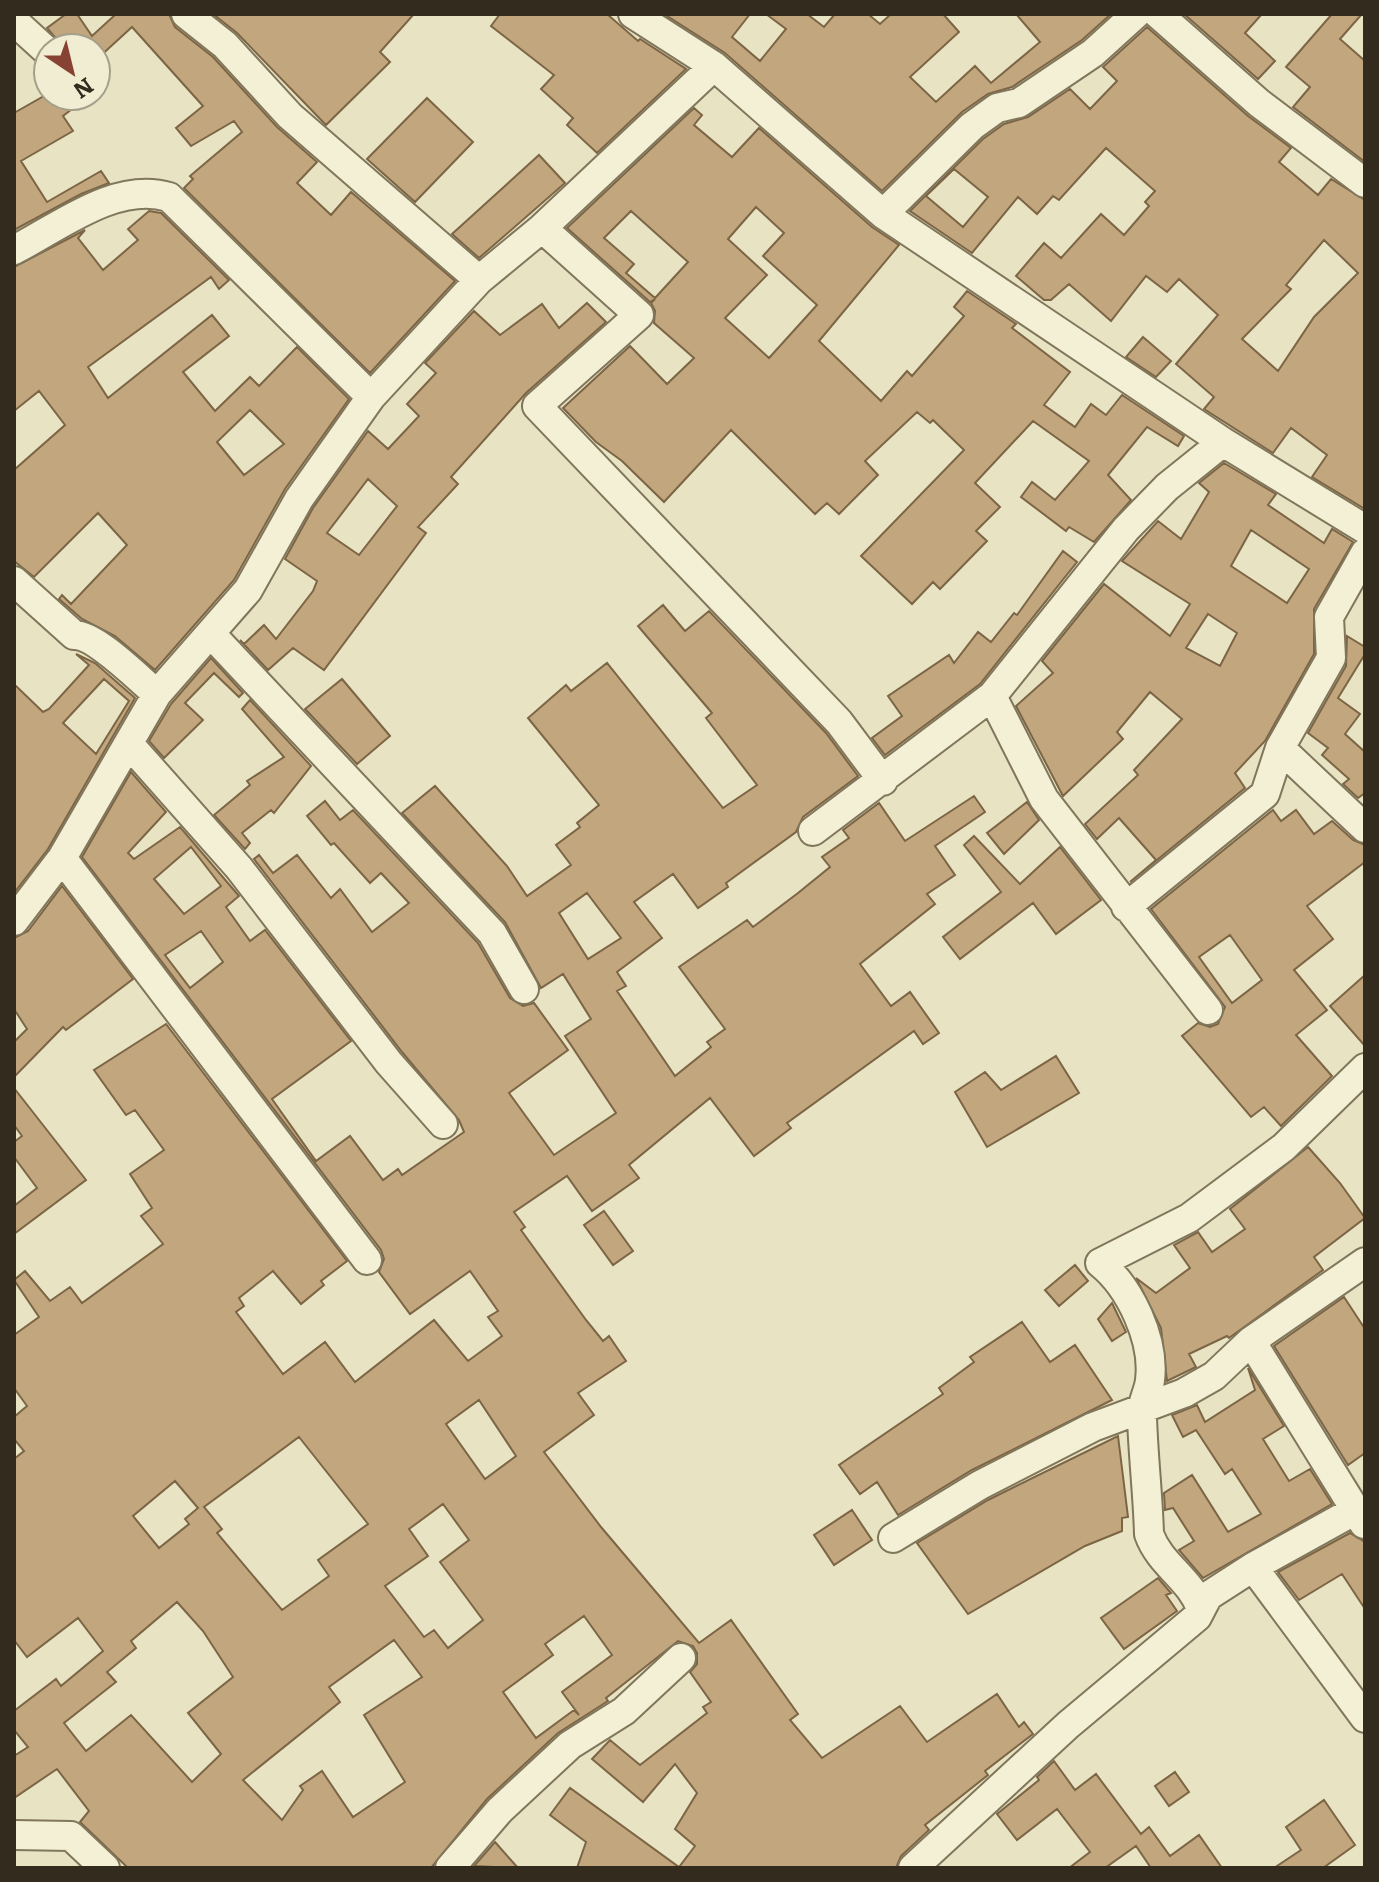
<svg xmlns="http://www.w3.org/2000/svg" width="1379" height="1882" viewBox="0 0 1379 1882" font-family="Literata,serif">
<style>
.building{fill:#c2a67d;stroke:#7c6545;stroke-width:2;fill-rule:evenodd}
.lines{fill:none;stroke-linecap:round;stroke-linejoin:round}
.minor-casing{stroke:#80765c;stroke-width:32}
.minor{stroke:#f4f0d5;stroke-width:28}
</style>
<rect width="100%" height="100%" fill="#e8e4c3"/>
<path class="building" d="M66,14H77L92,36L116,14H169L175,27L213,57L277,127L317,162L297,183L331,215L351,192L455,281L370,373L184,188L193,179L190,176L242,132L234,121L191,146L176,128L203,106L132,27L96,60V48H64L47,28Z
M213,14H414L380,52L390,62L326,125L237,33Z
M500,14H607L638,41L640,39L686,69L597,153L567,125L573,118L541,89L554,75L491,26Z
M664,14H750L732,37L760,61L786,29L766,14H807L824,27L835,14H868L880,24L891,14H943L959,32L910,77L936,102L975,66L991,83L1040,42L1016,14H1111L1082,40L1012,87L988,94L962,112L882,191L725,53Z
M1184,14H1262L1245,33L1275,61L1258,79Z
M1332,14H1362L1340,39L1365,61V162L1293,107L1310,87L1286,67Z
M1147,27L1248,116L1291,148L1279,162L1318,195L1331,179L1365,200V509L1312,477L1327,455L1291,428L1273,453L1204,409L1214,397L1176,364L1218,315L1179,279L1167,292L1146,276L1111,321L1069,284L1051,300H1044L1016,276L1044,243L1061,258L1101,214L1124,235L1149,206L1145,202L1155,191L1106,148L1059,200L1053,196L1037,214L1018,197L972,253L910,211L983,139L1004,124L1028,117L1070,89L1090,109L1117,81L1103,67ZM954,169L988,197L963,227L926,196ZM1324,240L1358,273L1314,317L1278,371L1242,339L1291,289L1286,285Z
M44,96H89L63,116L73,131L21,161L47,202L101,171L109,183L81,194L14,230V113Z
M427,98L473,142L415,202L367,159Z
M694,108L702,115L694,125L732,157L759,128L872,227L899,245L819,341L881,401L907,371L912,376L964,316L954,307L967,291L1016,324L1012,328L1070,372L1044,405L1075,427L1091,404L1106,415L1122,395L1184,436L1178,446L1147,427L1108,475L1131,500L1094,542L1069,527L1066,531L1021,497L1032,482L1055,500L1089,461L1033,421L975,483L1000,507L976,531L987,541L940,589L933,582L912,604L861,556L964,450L933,420L930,423L917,412L865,461L878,475L839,514L827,503L815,514L731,430L664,502L622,461L596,442L563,408L630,346L667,384L694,358L654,323L655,311L651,303L655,299L650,302L567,228ZM756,207L784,233L763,256L817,305L769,358L725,318L767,275L728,239ZM631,211L688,262L655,298L626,273L634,264L604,238Z
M539,155L565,183L479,258L452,234Z
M149,211L161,213L229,280L219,289L211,277L88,367L108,398L212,315L229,336L183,372L215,411L250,377L259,386L297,347L349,399L285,489L234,580L155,670L115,636L82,619L59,599L62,595L71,604L127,545L98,513L34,577L14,561V470L65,425L39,391L14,411V267L85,230L78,238L103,270L138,240L128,229ZM250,410L284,444L244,475L217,442Z
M587,303L606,322L526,393L451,477L458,484L418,527L426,533L324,670L293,648L268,670L240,640L244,644L264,625L276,639L313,591L317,581L285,559L313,508L368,431L388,449L419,416L407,404L436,373L425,363L474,311L500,335L542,304L559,328ZM368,479L397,506L359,555L327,533Z
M1143,337L1171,361L1156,377L1126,357Z
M1224,463L1276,494L1268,505L1324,543L1332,529L1353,542L1314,609V654L1265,741L1235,773L1245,788L1130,882L1156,860L1119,818L1097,839L1085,824L1138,775L1134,770L1182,719L1150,692L1117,732L1123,739L1063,796L1016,706L1053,673L1042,661L1104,584L1170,636L1190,604L1122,561L1158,521L1181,539L1209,492L1199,483ZM1251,530L1309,569L1287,603L1231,566ZM1208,614L1237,633L1220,666L1186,648Z
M1063,551L1077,562L980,684L885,755L872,738L902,716L888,696L949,655L954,663L978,632L991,642L1014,613L1017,615Z
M663,605L685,631L709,611L826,733L858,776L803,817L796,832L726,883L728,887L698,908L673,874L634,902L662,938L617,972L626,986L617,991L675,1076L711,1047L707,1042L725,1029L679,967L747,920L753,927L798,893L830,867L822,857L849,838L843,830L879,803L905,841L974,796L985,812L935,846L955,875L927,894L935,904L860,964L891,1006L910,992L939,1033L923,1044L914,1031L787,1123L791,1128L754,1156L710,1098L629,1165L639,1178L592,1211L567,1176L514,1212L525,1227L521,1230L586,1320L603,1341L609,1336L626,1361L578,1393L594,1415L544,1452L601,1527L699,1643L731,1620L798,1714L790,1720L822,1758L900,1706L927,1742L997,1694L1019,1727L1024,1722L1033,1734L985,1771L988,1775L925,1825L929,1830L901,1856L896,1868H577L586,1842L550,1815L570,1788L679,1867L695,1846L675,1829L697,1793L675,1764L643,1802L592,1759L610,1740L640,1765L707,1713L703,1707L711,1702L690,1672L697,1664V1653L693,1646L678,1641L606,1698L608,1701L558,1733L487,1799L431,1868H128L80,1822L89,1811L57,1769L14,1798V1756L28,1747L14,1730V1711L56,1679L61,1686L103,1651L78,1618L27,1657L14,1640V1459L24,1451L14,1439V1417L27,1406L14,1388V1335L39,1317L14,1280L25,1271L50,1301L70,1287L82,1303L163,1244L141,1216L152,1208L130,1174L164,1150L135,1110L126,1115L94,1070L166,1024L347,1261L321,1281L324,1285L301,1304L273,1271L239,1298L244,1306L236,1312L283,1374L325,1342L355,1382L434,1320L468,1361L502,1336L488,1317L498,1311L470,1271L410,1314L379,1272L384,1259L381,1250L82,857L131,772L166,812L128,853L134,859L180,827L239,896L226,907L250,941L265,930L351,1041L272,1099L316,1161L350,1136L383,1180L398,1169L402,1175L464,1132L459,1120L402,1052L254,859L259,855L273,873L297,855L331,898L340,889L372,932L409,903L381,873L370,883L334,843L331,845L307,816L325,801L340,820L353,810L478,943L510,998L523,1006L534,1003L568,1050L509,1093L554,1155L616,1113L565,1036L591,1019L563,974L541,988L505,922L402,813L435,786L507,866L527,896L571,865L556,845L580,827L577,823L599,805L528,718L566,685L571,691L607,663L723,808L757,785L706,718L712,713L638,626ZM191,847L221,886L184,914L154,879ZM587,893L621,938L588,959L559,913ZM201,931L223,962L190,988L165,955ZM479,1400L516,1456L485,1479L446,1424ZM299,1437L368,1524L318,1560L329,1576L282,1610L217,1533L222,1529L204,1507ZM175,1481L198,1508L185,1519L189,1524L159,1548L133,1516ZM443,1504L469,1540L440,1562L483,1620L448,1648L434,1630L424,1637L385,1586L428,1556L409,1529ZM177,1602L203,1631L233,1677L188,1713L221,1754L192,1782L131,1715L86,1751L64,1723L116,1682L107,1672L136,1648L131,1641ZM584,1616L612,1655L562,1692L579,1715L574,1710L536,1738L503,1692L553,1655L545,1644ZM394,1640L422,1677L364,1715L405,1782L353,1817L322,1771L300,1786L303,1790L282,1820L243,1780L340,1702L329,1687Z
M1347,636L1365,647V654L1338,698L1360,714L1345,734L1365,752V793L1358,798L1343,784L1349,779L1322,755L1328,748L1308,733L1346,666Z
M76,654L95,663L135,698L48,849L14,893V684L43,712L49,709L89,665ZM104,679L129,701L96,754L63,723Z
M211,658L243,693L239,697L214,673L185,703L203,720L164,758L149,741L171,704Z
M342,679L390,736L357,764L305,709Z
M250,700L311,766L274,813L271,810L242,833L250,843L245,849L214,815L250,785L247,781L284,757L242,709Z
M1027,802L1039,820L1004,854L987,833Z
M1273,810L1281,821L1296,810L1314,834L1332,821L1353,840L1365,845V862L1307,906L1333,939L1294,970L1327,1010L1296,1035L1332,1076L1281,1126L1264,1107L1251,1117L1182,1036L1198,1023L1210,1027L1218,1024L1225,1007L1151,909ZM1230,935L1262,980L1232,1003L1199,957Z
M974,836L1020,884L1060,847L1101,900L1056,934L1033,903L960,959L943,937L1001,892L964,845Z
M62,886L133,979L66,1030L63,1027L14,1077V1042L27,1029L14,1009V938L28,931Z
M1365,975V1046L1330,1006Z
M1056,1056L1079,1093L987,1147L955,1092L985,1072L1001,1090Z
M14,1088L86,1180L14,1234V1206L37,1188L14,1157V1142L22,1136L14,1125Z
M1308,1147L1340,1183L1365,1218L1314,1257L1323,1270L1229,1338L1227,1336L1189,1354L1196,1367L1167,1381L1161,1328L1136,1278L1156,1293L1190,1268L1174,1245L1198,1232L1212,1252L1245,1229L1230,1209Z
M604,1211L633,1251L613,1265L584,1225Z
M1075,1265L1088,1281L1059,1306L1045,1290Z
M1344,1297L1365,1329V1453L1348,1465L1274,1346Z
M1112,1303L1126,1332L1112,1341L1098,1319Z
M1022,1322L1050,1362L1075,1345L1112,1400L972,1470L898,1515L877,1482L860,1494L839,1465L943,1394L939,1388L974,1362L970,1357Z
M1248,1368L1284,1426L1263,1439L1289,1481L1310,1469L1332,1504L1203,1578L1179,1550L1194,1541L1173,1508L1165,1510L1164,1493L1192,1475L1228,1532L1261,1514L1232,1469L1225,1474L1196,1430L1183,1437L1172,1415L1197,1405L1205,1422L1255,1390Z
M1118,1436L1128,1517L1122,1518V1531L1085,1546L968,1614L917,1543L988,1500Z
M852,1510L872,1540L834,1565L814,1535Z
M1350,1533L1365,1542V1609L1342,1574L1299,1600L1278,1572Z
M1158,1578L1171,1593L1166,1595L1177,1611L1124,1649L1101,1618Z
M1054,1761L1075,1790L1096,1774L1141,1834L1149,1827L1170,1856L1199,1835L1222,1868H1151L1136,1846L1105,1868H1069L1090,1852L1057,1809L1017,1840L997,1814L1039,1780L1037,1777Z
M1175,1772L1189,1792L1169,1806L1155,1786Z
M1324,1800L1355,1845L1323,1868H1274L1301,1850L1286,1827Z
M495,1842L518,1868L474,1866Z"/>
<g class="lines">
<g class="minor-casing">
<path id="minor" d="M186,14L225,45L290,116L479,280
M633,14L714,66L883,214L1223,442L1365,529
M1158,14L1259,103L1365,183
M14,21L48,52
M883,214L972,126L997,108L1019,103L1093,53L1136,14
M542,228L639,315L537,406L839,722L883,781
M14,250C59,227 116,181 169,197L371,397
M14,581L74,635C95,634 140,680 157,694
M212,635L492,933L524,989
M992,696L1044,799L1208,1010
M130,745L239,868L389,1063L443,1124
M1280,748L1365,828
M813,831L992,696L1126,529L1167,487L1223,442
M62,858L367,1260
M1126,907L1265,794L1280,748L1331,658L1329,617L1365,553
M14,921L62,858L157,694L248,590L299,499L371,397L479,280L542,228L714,66
M1251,1341L1364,1524
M893,1538L980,1485L1093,1427L1184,1393L1214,1376L1251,1341L1365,1262
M1253,1567L1365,1718
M1201,1609C1191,1579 1160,1565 1149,1534C1148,1495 1143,1455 1142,1416C1141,1403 1149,1392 1150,1380C1155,1340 1130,1287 1100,1263L1189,1218L1284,1147L1365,1068
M14,1835L71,1836L105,1868
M450,1868L500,1810L570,1745L624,1711L681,1658
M913,1868L1068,1725L1197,1617L1208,1596L1253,1567L1354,1511"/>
</g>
<use href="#minor" class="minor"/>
</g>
<rect width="1379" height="1882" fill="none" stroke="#322b1e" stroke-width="32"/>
<g transform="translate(72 72) rotate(145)"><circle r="38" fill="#f1edd2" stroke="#a59f8a" stroke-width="2"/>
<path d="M0-6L14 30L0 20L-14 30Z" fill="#884233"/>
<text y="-12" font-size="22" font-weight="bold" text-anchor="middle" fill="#322b1e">N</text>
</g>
</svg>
